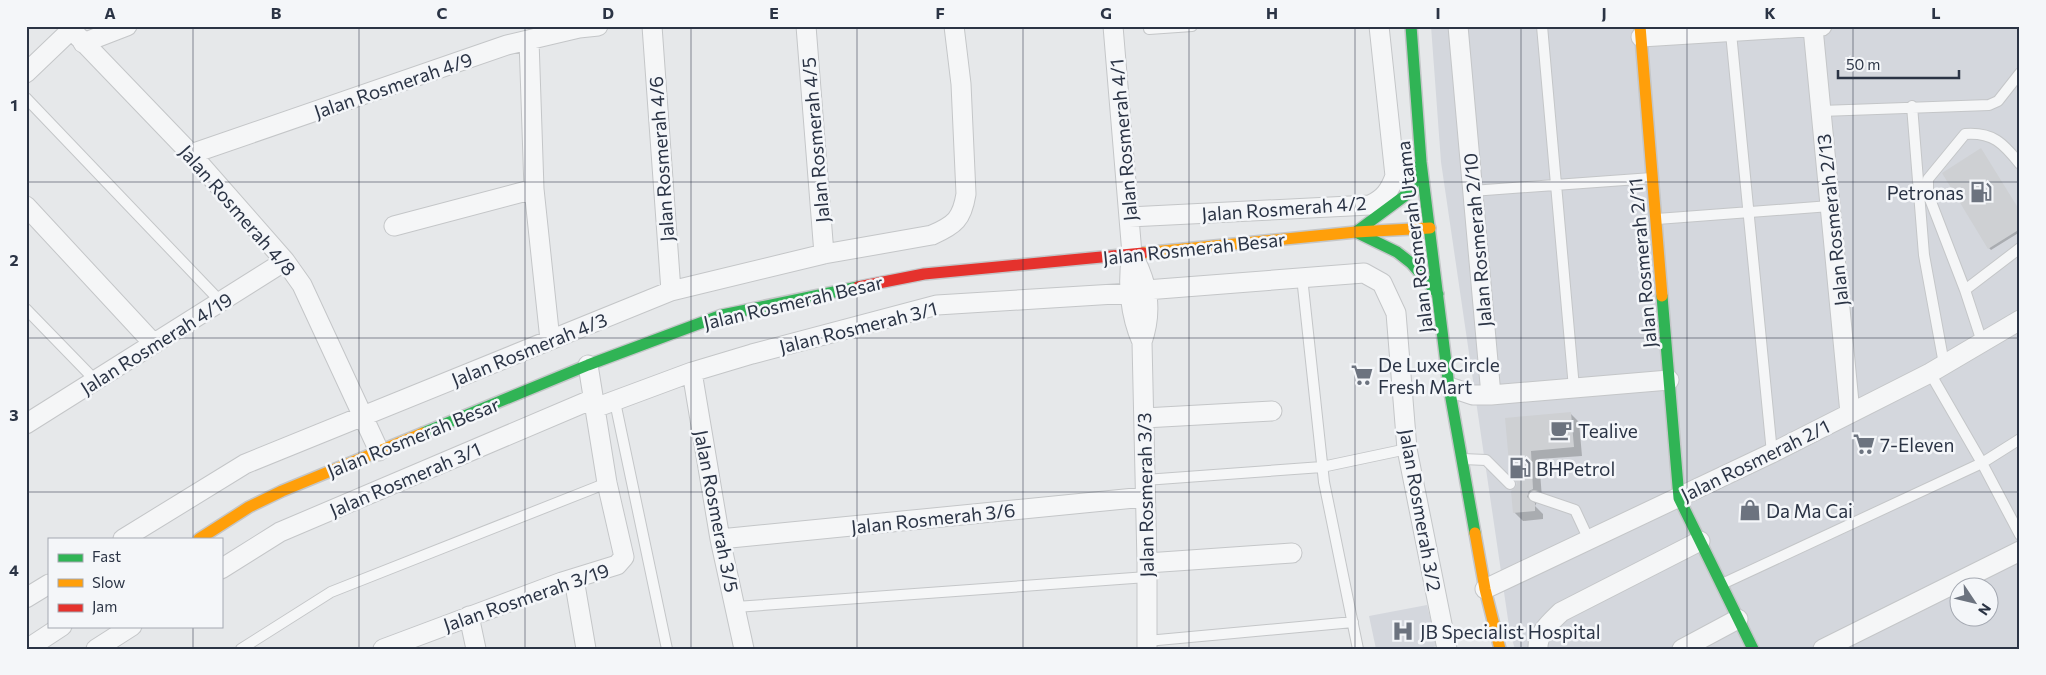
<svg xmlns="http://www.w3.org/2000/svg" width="2046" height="675" viewBox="0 0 2046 675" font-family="Commissioner,sans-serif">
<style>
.built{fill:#d4d7dd;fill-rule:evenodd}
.shadow{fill:#0003}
.building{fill:#ced0d3}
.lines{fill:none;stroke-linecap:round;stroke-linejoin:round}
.lane-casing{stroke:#c4c6c8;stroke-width:12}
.street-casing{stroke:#c4c6c8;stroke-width:21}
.fast-casing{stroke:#c4c6c8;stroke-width:14}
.slow-casing{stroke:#c4c6c8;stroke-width:14}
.jam-casing{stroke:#c4c6c8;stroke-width:14}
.lane{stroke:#f5f6f7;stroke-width:10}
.street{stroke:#f5f6f7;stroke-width:19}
.fast{stroke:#30b455;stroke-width:11}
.slow{stroke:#ff9f0a;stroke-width:11}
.jam{stroke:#e5322d;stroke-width:11}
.grid{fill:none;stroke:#2b3445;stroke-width:1;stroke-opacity:0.55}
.labels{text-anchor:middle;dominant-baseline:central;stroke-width:5;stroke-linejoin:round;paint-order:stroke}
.street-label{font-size:19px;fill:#2b3445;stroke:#f4f6f9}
.poi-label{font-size:19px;fill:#2b3445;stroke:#f4f6f9;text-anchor:start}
.neatline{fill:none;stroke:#2b3445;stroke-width:2}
.grid-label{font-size:16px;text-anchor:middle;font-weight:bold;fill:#2b3445}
</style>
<rect width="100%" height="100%" fill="#e6e8ea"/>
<path class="built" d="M1431,26H2020V649H1515L1510,633L1441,162ZM1958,588H1988V618H1958Z
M1427,605L1437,646L1425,649H1376L1369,616Z"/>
<path class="shadow" d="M2020,212V232L1991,250L1989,248Z
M1570,413L1579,422L1582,456L1539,459L1542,498L1538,500L1535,506L1543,514V519L1523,521L1514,512L1518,482L1507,419Z"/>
<path class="building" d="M1981,148L2020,211V229L1988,249L1942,173Z
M1571,412L1574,447L1531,451L1533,489L1529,491L1527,497L1535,503V511L1513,513L1511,491L1515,488L1517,483L1510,474L1505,418Z"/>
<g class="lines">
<g class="lane-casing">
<path id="lane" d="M1542,26L1574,388
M1149,29L1192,26
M1731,33L1772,453
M26,98L221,302
M1912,106L1924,255L1944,364
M1821,111L1989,105L1998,101L2020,73
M1472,191L1652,178
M1657,219L1830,206
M1302,277L1324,482L1358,649
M1965,290L1928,194V179L1965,134C1993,132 2003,143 2020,164
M26,309L95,380
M1982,342L1965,290L2020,248
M1930,373L1982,463L2020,535
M615,402L667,649
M1463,459L1486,460L1510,484
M1145,480L1322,467L1407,449
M1534,496L1575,510L1589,540
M1722,584L1982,463L2020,439
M736,607L1147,577
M1147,641L1353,622
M241,649L331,592L607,483"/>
</g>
<g class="street-casing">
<path id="street" d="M68,26L191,154L285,261L302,285L379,451
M652,26L671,291
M806,26L824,254
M1113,26L1132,254C1127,283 1130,315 1142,342
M1458,26L1491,395
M1813,28L1850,413
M1641,37L1822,26
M529,40L534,189L550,340
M83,43L127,26
M26,73L71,30
M191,154L507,45L579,28L598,26
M26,206L154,344
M1129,217L1370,205C1384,199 1390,190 1395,176L1379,26
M394,226L534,189
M1132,254C1148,283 1153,310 1142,342L1147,563V649
M1146,290L1364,273L1382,283L1396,313L1407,449L1447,649
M692,372L720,539L744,649
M1449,387L1473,395H1491L1669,380
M595,408L692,372L752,354L937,305L1131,293
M1144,418L1272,411
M26,424L285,261
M123,539L245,464L671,291L824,254L932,235C955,225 962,219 966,194L961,84L954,26
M720,539L1145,497
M1147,563L1292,553
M221,569L280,532L593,399
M574,579L586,649
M1485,589L1772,453L1930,373L2020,320
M26,598L49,584
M469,616L476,649
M27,649L62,626
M96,649L132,626
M383,649L562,582L617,565L624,557L607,483L588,365
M1538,649C1537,633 1551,622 1561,612L1700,541
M1682,649L1738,619
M1823,649L2020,551"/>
</g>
<g class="fast-casing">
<path id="fast" d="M1411,26L1421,162L1449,387L1475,533
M1421,162L1410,192L1356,232L1397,252L1411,263L1438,294
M1662,296L1679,498L1753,649
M423,433L588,365L722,315L858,287"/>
</g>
<g class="slow-casing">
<path id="slow" d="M1640,26L1662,296
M1143,253L1356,232L1430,228
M1475,533L1485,589L1500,649
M199,539L249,507L282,491L423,433"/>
</g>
<g class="jam-casing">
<path id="jam" d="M858,287L924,274L1143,253"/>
</g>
<use href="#lane" class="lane"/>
<use href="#street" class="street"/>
<use href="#fast" class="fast"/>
<use href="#slow" class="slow"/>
<use href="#jam" class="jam"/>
</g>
<path class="grid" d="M193,26V539M359,26V649M525,26V649M691,26V649M857,26V649M1023,26V649M1189,26V649M1355,26V649M1521,26V649M1687,26V649M1853,26V649M26,182H2020M26,338H2020M26,492H2020M193,626V649"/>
<defs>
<g id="fuel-bare" transform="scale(1.725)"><path d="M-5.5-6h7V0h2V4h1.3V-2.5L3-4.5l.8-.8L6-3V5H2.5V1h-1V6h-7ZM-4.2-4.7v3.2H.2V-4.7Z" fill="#6c737f" stroke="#f4f6f9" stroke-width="2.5" paint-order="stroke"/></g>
<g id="supermarket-bare" transform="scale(1.725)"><path d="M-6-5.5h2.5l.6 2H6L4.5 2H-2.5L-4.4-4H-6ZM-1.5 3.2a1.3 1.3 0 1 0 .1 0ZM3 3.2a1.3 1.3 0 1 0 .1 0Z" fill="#6c737f" stroke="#f4f6f9" stroke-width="2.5" paint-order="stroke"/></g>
<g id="cafe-bare" transform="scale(1.725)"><path d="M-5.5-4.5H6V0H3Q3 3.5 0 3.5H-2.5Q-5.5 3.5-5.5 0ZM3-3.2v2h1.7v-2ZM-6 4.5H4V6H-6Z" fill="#6c737f" stroke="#f4f6f9" stroke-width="2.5" paint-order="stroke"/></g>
<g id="shop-bare" transform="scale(1.725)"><path d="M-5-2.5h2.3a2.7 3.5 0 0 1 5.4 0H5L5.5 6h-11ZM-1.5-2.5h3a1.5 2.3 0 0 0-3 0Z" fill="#6c737f" stroke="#f4f6f9" stroke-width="2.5" paint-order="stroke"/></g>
<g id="hospital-bare" transform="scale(1.725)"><path d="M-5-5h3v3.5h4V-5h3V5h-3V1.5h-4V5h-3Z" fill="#6c737f" stroke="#f4f6f9" stroke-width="2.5" paint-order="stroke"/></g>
</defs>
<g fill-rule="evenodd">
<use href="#fuel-bare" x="1981" y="192"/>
<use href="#supermarket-bare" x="1362" y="375"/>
<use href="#cafe-bare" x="1561" y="430"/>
<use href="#supermarket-bare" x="1864" y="444"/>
<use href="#fuel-bare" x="1520" y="468"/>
<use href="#shop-bare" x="1750" y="510"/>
<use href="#hospital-bare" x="1403" y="631"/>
</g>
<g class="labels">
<g class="street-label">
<text transform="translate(393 85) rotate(-19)">Jalan Rosmerah 4/9</text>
<text transform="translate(815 140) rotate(-95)">Jalan Rosmerah 4/5</text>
<text transform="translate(1123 140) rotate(-95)">Jalan Rosmerah 4/1</text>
<text transform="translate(661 159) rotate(-94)">Jalan Rosmerah 4/6</text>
<text transform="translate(1284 208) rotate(-4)">Jalan Rosmerah 4/2</text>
<text transform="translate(238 210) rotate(49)">Jalan Rosmerah 4/8</text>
<text transform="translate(1832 220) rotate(-96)">Jalan Rosmerah 2/13</text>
<text transform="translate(1414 237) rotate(-97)">Jalan Rosmerah Utama</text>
<text transform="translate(1477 240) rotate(-95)">Jalan Rosmerah 2/10</text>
<text transform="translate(1194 248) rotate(-6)">Jalan Rosmerah Besar</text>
<text transform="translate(1642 263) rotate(-95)">Jalan Rosmerah 2/11</text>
<text transform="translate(793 302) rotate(-13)">Jalan Rosmerah Besar</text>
<text transform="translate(858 327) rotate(-14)">Jalan Rosmerah 3/1</text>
<text transform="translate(156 343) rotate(-32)">Jalan Rosmerah 4/19</text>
<text transform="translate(529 349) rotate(-22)">Jalan Rosmerah 4/3</text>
<text transform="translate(413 437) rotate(-22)">Jalan Rosmerah Besar</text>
<text transform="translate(1755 460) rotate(-26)">Jalan Rosmerah 2/1</text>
<text transform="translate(405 479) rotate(-23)">Jalan Rosmerah 3/1</text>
<text transform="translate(1145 495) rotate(-91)">Jalan Rosmerah 3/3</text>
<text transform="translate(1421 510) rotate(80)">Jalan Rosmerah 3/2</text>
<text transform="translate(717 511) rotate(79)">Jalan Rosmerah 3/5</text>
<text transform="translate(933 518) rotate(-6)">Jalan Rosmerah 3/6</text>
<text transform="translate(526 597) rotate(-19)">Jalan Rosmerah 3/19</text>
</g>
<g class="poi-label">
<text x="1964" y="192" text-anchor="end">Petronas</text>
<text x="1378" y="364">De Luxe Circle<tspan x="1378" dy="22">Fresh Mart</tspan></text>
<text x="1578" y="430">Tealive</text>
<text x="1880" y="444">7-Eleven</text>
<text x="1536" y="468">BHPetrol</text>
<text x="1766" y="510">Da Ma Cai</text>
<text x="1420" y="631">JB Specialist Hospital</text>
</g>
</g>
<rect width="2046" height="675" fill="none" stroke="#f4f6f9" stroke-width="55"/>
<rect x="48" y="538" width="175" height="90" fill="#f4f6f9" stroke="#a4a8b1"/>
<rect x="58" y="554" width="25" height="8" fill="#30b455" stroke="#a4a8b1"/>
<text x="92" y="562" font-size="15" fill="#2b3445">Fast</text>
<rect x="58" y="579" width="25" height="8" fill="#ff9f0a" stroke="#a4a8b1"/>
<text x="92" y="588" font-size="15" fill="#2b3445">Slow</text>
<rect x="58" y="604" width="25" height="8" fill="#e5322d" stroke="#a4a8b1"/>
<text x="92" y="612" font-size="15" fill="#2b3445">Jam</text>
<g transform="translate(1974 602) rotate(125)"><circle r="24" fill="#f4f6f9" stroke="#a4a8b1"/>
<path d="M0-4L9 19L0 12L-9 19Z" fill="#6c737f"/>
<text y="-8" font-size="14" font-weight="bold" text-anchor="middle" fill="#2b3445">N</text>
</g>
<path d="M1838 70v8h121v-8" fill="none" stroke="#2b3445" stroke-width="2.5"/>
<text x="1846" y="70" font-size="15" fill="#2b3445" stroke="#f4f6f9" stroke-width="4" paint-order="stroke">50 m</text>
<rect x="28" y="28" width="1990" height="620" class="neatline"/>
<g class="grid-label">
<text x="110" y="19">A</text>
<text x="276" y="19">B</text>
<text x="442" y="19">C</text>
<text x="608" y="19">D</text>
<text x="774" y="19">E</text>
<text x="940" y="19">F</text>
<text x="1106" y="19">G</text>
<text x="1272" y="19">H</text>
<text x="1438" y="19">I</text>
<text x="1604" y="19">J</text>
<text x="1770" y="19">K</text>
<text x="1936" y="19">L</text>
<text x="14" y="111">1</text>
<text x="14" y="266">2</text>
<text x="14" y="421">3</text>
<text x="14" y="576">4</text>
</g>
</svg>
